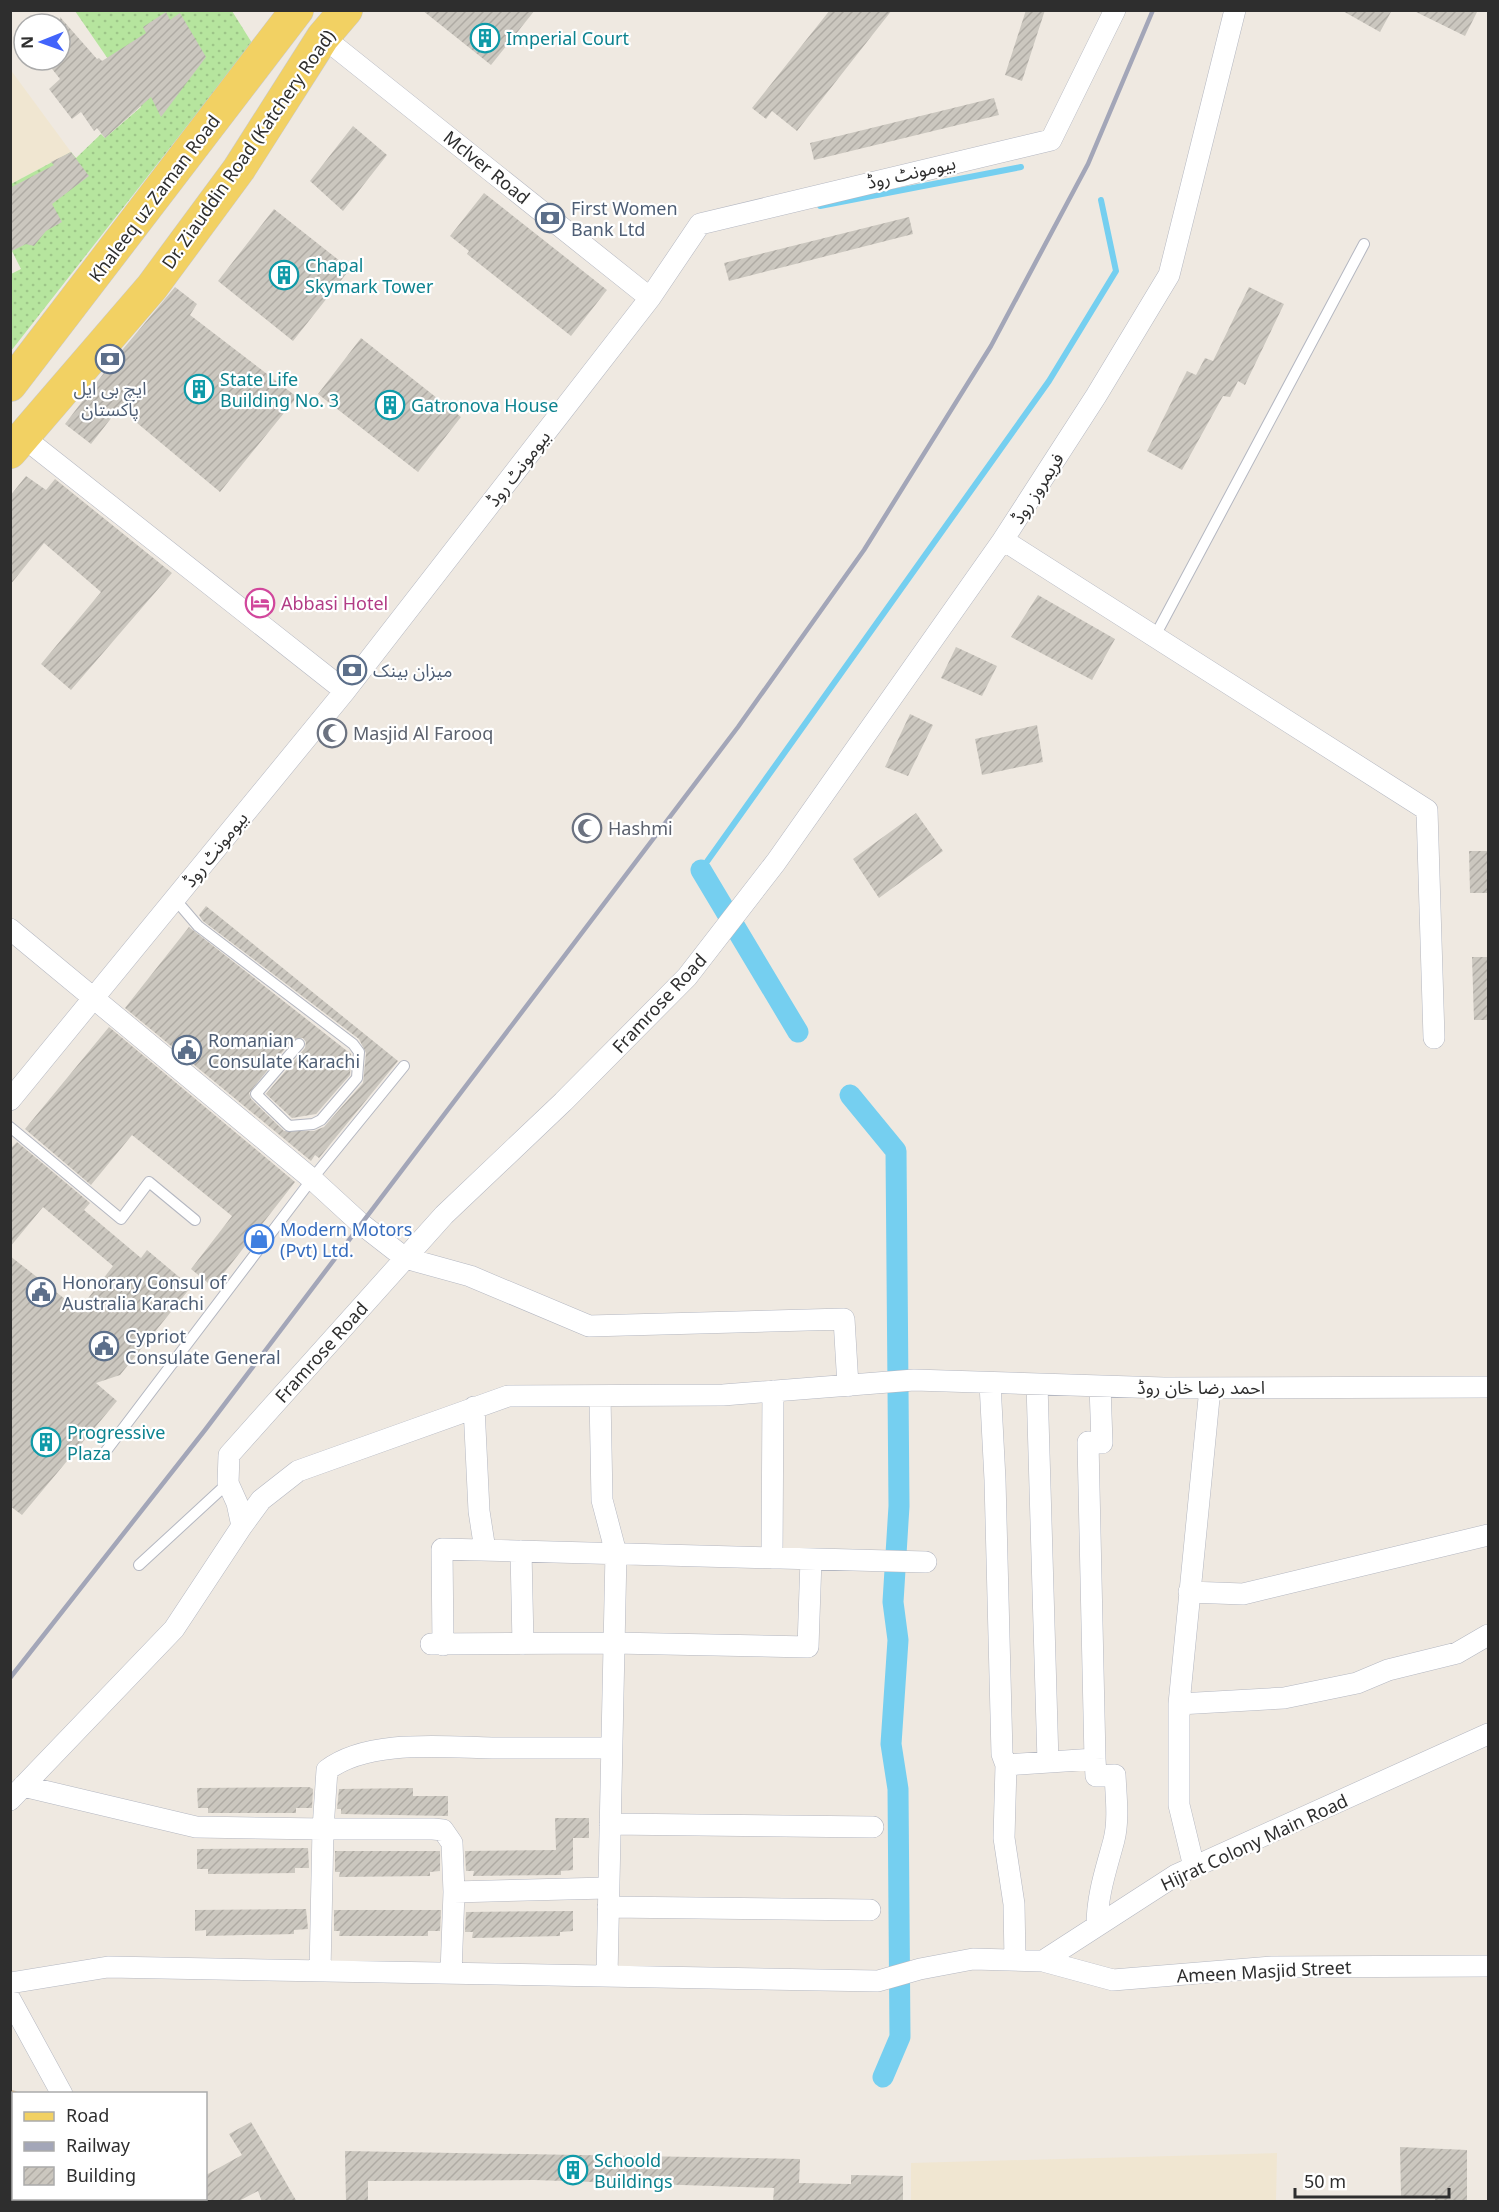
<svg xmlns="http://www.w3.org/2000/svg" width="1499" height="2212" viewBox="0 0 1499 2212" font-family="'Noto Sans','Noto Sans Arabic',sans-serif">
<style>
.education{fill:#f0e6d1}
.grass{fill:url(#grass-dots)}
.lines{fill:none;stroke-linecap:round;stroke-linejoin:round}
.stream{stroke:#75cff0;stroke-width:6}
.canal{stroke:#75cff0;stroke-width:21}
.building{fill:url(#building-hatch)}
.service-casing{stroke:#b4b7c1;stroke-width:12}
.minor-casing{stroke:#b4b7c1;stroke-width:22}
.primary-casing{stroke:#c9c9c9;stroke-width:34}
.trunk-casing{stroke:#c9c9c9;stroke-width:34}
.service{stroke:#fff;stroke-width:10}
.minor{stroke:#fff;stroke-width:21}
.primary{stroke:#f2d163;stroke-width:33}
.trunk{stroke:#f8ba60;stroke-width:33}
.rail{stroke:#a3a6b8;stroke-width:4.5}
.labels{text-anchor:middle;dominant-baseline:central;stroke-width:4.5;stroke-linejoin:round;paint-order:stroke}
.culture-label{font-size:18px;fill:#0d838f;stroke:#fff;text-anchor:start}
.street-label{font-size:18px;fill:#2e2e2e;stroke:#fff}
.service-label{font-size:18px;fill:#4e5e75;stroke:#fff;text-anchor:start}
.hotel-label{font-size:18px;fill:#b23c85;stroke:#fff;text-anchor:start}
.worship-label{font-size:18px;fill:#5b616d;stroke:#fff;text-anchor:start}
.shop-label{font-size:18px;fill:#366cbe;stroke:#fff;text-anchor:start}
</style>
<defs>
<pattern id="grass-dots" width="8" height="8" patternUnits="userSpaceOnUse" patternTransform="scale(1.5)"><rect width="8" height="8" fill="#b6e59e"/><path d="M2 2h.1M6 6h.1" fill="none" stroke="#9dc588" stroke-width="1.8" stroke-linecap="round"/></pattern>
<pattern id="building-hatch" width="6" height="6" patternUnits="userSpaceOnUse" patternTransform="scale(1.5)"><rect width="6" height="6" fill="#cbc7bf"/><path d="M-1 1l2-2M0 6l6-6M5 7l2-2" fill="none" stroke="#afaba4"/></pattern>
</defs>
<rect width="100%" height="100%" fill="#efe9e1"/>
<path class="education" d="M10,69L71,152L11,184H10Z
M1277,2153L1276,2201H911V2163Z"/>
<path class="grass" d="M75,11H232L252,43L11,351V274L21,269L11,249V184L71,152L76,158L101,134L105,138L141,107Z"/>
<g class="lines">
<path class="stream" d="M820,206L1021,167
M701,870L1049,381L1116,271L1101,200"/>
<path class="canal" d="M701,870L798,1032
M850,1095L896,1151L899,1506L893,1602L898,1640L891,1744L898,1789L900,2037L883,2077"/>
</g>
<path class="building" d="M422,10H535L491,65Z
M830,10H892L797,131L772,111L766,119L752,108Z
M1026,10H1045L1022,81L1005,75Z
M1341,10H1392L1380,32Z
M1412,10H1478L1465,36Z
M166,12L170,20L180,13L206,57L161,117L151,97L105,138L97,128L94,131L81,112L72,119L49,89L60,79L45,60H60V17L97,59L99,58L102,61L146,33L143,27Z
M994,98L999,115L814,160L810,143Z
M353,126L387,155L343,211L310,181Z
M71,152L89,176L52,204L62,222L46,231L34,246L26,244L10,252V188L54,165L51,162Z
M484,193L607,290L571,336L467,254L469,251L450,236Z
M274,209L350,269L293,341L218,281Z
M909,217L913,234L729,281L724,263Z
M175,287L197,304L190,315L297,397L220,492L119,408L91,444L65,424L113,361Z
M1249,287L1284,304L1245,385L1238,381L1230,397L1223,396L1182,470L1147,451L1187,371L1196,375L1205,358L1213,361Z
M361,338L461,417L418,472L318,394Z
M26,476L46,490L55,479L172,573L71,690L41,664L101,592L44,543L10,585V496Z
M1038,595L1115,639L1092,680L1011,637Z
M956,647L997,666L982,696L941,678Z
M910,714L933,725L908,776L885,767Z
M1037,725L1043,762L982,775L975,739Z
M916,813L943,851L879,898L853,859Z
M1469,851H1488V893H1470Z
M206,906L398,1061L319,1158L315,1155L311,1161L125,1008L189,927L351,1054L350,1075L316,1114L292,1118L266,1094L305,1048L306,1042L303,1038L293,1039L249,1093L251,1099L284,1131H314L324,1127L363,1083L366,1053L359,1039L203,921L199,915Z
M1472,957H1488V1020H1474Z
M109,1027L295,1182L213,1287L191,1269L232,1216L132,1135L91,1185L25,1129Z
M17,1142L90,1203L84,1210L141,1258L147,1250L191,1287L120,1375L96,1383L117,1401L22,1515L10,1506V1256L79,1310L113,1266L43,1207L10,1247V1149Z
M309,1787L313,1789L312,1808H296V1813H208V1808H198L197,1788Z
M413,1788V1796H448V1816L341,1814V1809H337L339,1789Z
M555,1818H589V1838H573V1870L561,1871V1875L473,1876L474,1871H466L465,1851L556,1850Z
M308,1848L309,1868H295V1873L208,1874V1869H197V1849Z
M335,1851H440V1871L430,1872V1876L339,1877L340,1872H335Z
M306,1909L308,1929L294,1930V1934L206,1936V1930L195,1931V1910Z
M334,1910H441L440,1931H428V1936H339L340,1931H334Z
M573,1911V1931L560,1932V1936L472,1938L473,1932H465L466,1912Z
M251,2122L297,2202H262L258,2191L237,2202H206V2175L242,2155L229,2134Z
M1400,2147L1467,2150V2202H1435V2196H1401Z
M345,2151L800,2159L799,2183L851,2184V2175L903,2176V2202H773L774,2188L534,2180L368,2181V2202H346Z"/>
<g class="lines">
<g class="service-casing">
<path id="service" d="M1155,636L1364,244
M174,898L198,926L353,1044L359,1052L357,1078L321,1120L313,1124L289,1126L256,1094L299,1044
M10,1127L121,1219L149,1182L195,1220
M106,1451L312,1179L404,1066
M139,1565L228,1483"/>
</g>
<g class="minor-casing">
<path id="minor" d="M323,37L650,298
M23,437L345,691
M1003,540L1427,810L1434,1038
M10,929L312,1179L360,1223L405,1258L470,1276L589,1326L844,1319L848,1386
M10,1100L345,691L650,298L700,224L1051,140L1115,10
M990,1383L995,1480L1002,1754L1006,1765L1004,1838L1014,1904L1015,1960
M1037,1384L1048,1762
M600,1396L602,1500L616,1553L607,1976
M474,1407L479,1511L485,1550
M242,1526L261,1500L298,1471L508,1396L723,1395L914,1380L1164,1388L1488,1387
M521,1551L523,1644
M772,1558L773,1391
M1189,1592L1243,1594L1488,1535
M431,1644L614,1643L808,1647L811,1559
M443,1645L442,1549L926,1562
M1179,1704L1284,1698L1357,1683L1388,1670L1457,1653L1488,1635
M1006,1765L1095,1759
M23,1786L196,1827L323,1829L327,1770C368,1739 442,1747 492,1748C532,1748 571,1748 611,1748
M10,1800L174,1629L242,1526L237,1503L228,1483L229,1455L444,1215L563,1102L687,977L776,862L1003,540L1096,396L1169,275L1235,10
M610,1824L873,1827
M1194,1867L1179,1805V1704L1210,1388
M454,1892L607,1888
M608,1907L870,1910
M1097,1926C1097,1895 1106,1870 1114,1840C1119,1820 1116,1796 1115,1775L1096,1776L1095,1759L1088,1442L1102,1443L1100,1386
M1043,1961L1113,1980L1272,1967L1488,1966
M320,1971L323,1829H433L443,1830L452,1843L454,1892L451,1973
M10,1983L108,1967L878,1981L920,1969L973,1959L1043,1961L1176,1875L1488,1734
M10,1999L62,2094
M10,2182L14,2185
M22,2198L24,2202
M119,2198L121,2202"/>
</g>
<g class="primary-casing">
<path id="primary" d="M10,385L297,10
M10,452L152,287L239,169L323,37L346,10"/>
</g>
<g class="trunk-casing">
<path id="trunk" d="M10,2107L14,2112
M65,2198L66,2202"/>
</g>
<use href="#service" class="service"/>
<use href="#minor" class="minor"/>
<use href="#primary" class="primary"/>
<use href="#trunk" class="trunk"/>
<path class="rail" d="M10,1678L205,1430L738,727L864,550L991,346L1088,164L1153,10"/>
</g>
<defs>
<g id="building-ring" transform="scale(1.5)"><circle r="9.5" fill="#fff" stroke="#0f9aa8" stroke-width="1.5"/><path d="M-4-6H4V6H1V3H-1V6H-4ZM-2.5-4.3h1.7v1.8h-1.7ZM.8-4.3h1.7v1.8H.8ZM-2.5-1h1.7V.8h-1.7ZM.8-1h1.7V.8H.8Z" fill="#0f9aa8"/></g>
<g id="bank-ring" transform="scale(1.5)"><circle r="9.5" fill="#fff" stroke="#5c6f8a" stroke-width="1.5"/><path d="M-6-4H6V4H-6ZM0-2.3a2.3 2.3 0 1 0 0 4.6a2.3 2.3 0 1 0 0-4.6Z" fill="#5c6f8a"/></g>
<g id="hotel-ring" transform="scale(1.5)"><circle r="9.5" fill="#fff" stroke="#d1479c" stroke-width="1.5"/><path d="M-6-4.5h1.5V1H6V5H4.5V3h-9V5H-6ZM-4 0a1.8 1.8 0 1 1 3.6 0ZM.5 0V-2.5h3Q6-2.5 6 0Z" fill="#d1479c"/></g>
<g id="mosque-ring" transform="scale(1.5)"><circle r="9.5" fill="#fff" stroke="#6b7280" stroke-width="1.5"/><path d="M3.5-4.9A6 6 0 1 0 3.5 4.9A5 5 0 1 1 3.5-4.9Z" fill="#6b7280"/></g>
<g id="civic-ring" transform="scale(1.5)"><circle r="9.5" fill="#fff" stroke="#5c6f8a" stroke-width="1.5"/><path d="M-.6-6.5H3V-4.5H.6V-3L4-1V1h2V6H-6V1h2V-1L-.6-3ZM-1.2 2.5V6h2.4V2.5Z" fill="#5c6f8a"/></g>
<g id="shop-ring" transform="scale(1.5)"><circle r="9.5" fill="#fff" stroke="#3f7fe0" stroke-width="1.5"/><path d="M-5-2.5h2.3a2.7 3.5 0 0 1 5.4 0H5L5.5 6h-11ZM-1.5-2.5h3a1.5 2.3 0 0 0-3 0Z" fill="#3f7fe0"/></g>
</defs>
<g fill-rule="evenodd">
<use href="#building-ring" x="485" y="38"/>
<use href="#bank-ring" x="550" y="218"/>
<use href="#building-ring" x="284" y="275"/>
<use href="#bank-ring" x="110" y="359"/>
<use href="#building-ring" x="199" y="389"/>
<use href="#building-ring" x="390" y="405"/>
<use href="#hotel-ring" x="260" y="603"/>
<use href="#bank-ring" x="352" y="670"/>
<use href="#mosque-ring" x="332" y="733"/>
<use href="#mosque-ring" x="587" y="828"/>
<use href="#civic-ring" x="187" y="1050"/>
<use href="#shop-ring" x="259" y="1239"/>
<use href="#civic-ring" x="41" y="1292"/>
<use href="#civic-ring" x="104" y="1346"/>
<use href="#building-ring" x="46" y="1442"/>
<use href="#building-ring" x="573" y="2170"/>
</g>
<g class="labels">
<g class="culture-label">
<text x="506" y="38">Imperial Court</text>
<text x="305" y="265">Chapal<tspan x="305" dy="21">Skymark Tower</tspan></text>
<text x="220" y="379">State Life<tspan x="220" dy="21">Building No. 3</tspan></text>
<text x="411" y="405">Gatronova House</text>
<text x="67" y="1432">Progressive<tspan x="67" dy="21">Plaza</tspan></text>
<text x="594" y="2160">Schoold<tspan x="594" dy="21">Buildings</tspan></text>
</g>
<g class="street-label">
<text transform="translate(248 149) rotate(-55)">Dr. Ziauddin Road (Katchery Road)</text>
<text transform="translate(487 167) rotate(39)">Mclver Road</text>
<text transform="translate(911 172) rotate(-13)">بیومونٹ روڈ</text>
<text transform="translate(154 198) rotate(-53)">Khaleeq uz Zaman Road</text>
<text transform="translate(518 468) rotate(-52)">بیومونٹ روڈ</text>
<text transform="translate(1037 488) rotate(-57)">فریمروز روڈ</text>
<text transform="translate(215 849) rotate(-51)">بیومونٹ روڈ</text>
<text transform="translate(659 1003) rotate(-47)">Framrose Road</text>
<text transform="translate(321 1352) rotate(-48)">Framrose Road</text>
<text x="1201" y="1387">احمد رضا خان روڈ</text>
<text transform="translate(1254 1842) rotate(-25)">Hijrat Colony Main Road</text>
<text transform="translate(1264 1971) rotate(-3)">Ameen Masjid Street</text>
</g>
<g class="service-label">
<text x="571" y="208">First Women<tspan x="571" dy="21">Bank Ltd</tspan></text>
<text x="110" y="388" text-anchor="middle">ایچ بی ایل<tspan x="110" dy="21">پاکستان</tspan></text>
<text x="373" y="670">میزان بینک</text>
<text x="208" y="1040">Romanian<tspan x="208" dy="21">Consulate Karachi</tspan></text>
<text x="62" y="1282">Honorary Consul of<tspan x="62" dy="21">Australia Karachi</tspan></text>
<text x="125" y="1336">Cypriot<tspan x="125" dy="21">Consulate General</tspan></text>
</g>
<g class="hotel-label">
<text x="281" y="603">Abbasi Hotel</text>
</g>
<g class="worship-label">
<text x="353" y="733">Masjid Al Farooq</text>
<text x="608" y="828">Hashmi</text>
</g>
<g class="shop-label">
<text x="280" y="1229">Modern Motors<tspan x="280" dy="21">(Pvt) Ltd.</tspan></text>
</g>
</g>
<rect width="1499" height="2212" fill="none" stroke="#2e2e2e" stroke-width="24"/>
<rect x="12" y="2092" width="195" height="108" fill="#ffffff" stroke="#ababab" stroke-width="1.5"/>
<rect x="24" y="2112" width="30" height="9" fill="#f2d163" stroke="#ababab" stroke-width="1.5"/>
<text x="66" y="2122" font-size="18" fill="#2e2e2e">Road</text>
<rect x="24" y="2142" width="30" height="9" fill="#a3a6b8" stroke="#ababab" stroke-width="1.5"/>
<text x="66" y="2152" font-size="18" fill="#2e2e2e">Railway</text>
<rect x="24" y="2167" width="30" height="18" fill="url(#building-hatch)" stroke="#ababab" stroke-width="1.5"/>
<text x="66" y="2182" font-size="18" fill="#2e2e2e">Building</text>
<g transform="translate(42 42) rotate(269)"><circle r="28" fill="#ffffff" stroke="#ababab" stroke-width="1.5"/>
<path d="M0-4.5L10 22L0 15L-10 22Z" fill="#4264fb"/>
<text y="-9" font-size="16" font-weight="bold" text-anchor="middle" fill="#2e2e2e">N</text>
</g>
<path d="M1295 2188v9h154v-9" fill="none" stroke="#2e2e2e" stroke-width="3"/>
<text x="1304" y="2188" font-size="18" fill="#2e2e2e" stroke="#ffffff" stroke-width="4.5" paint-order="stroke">50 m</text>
</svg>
